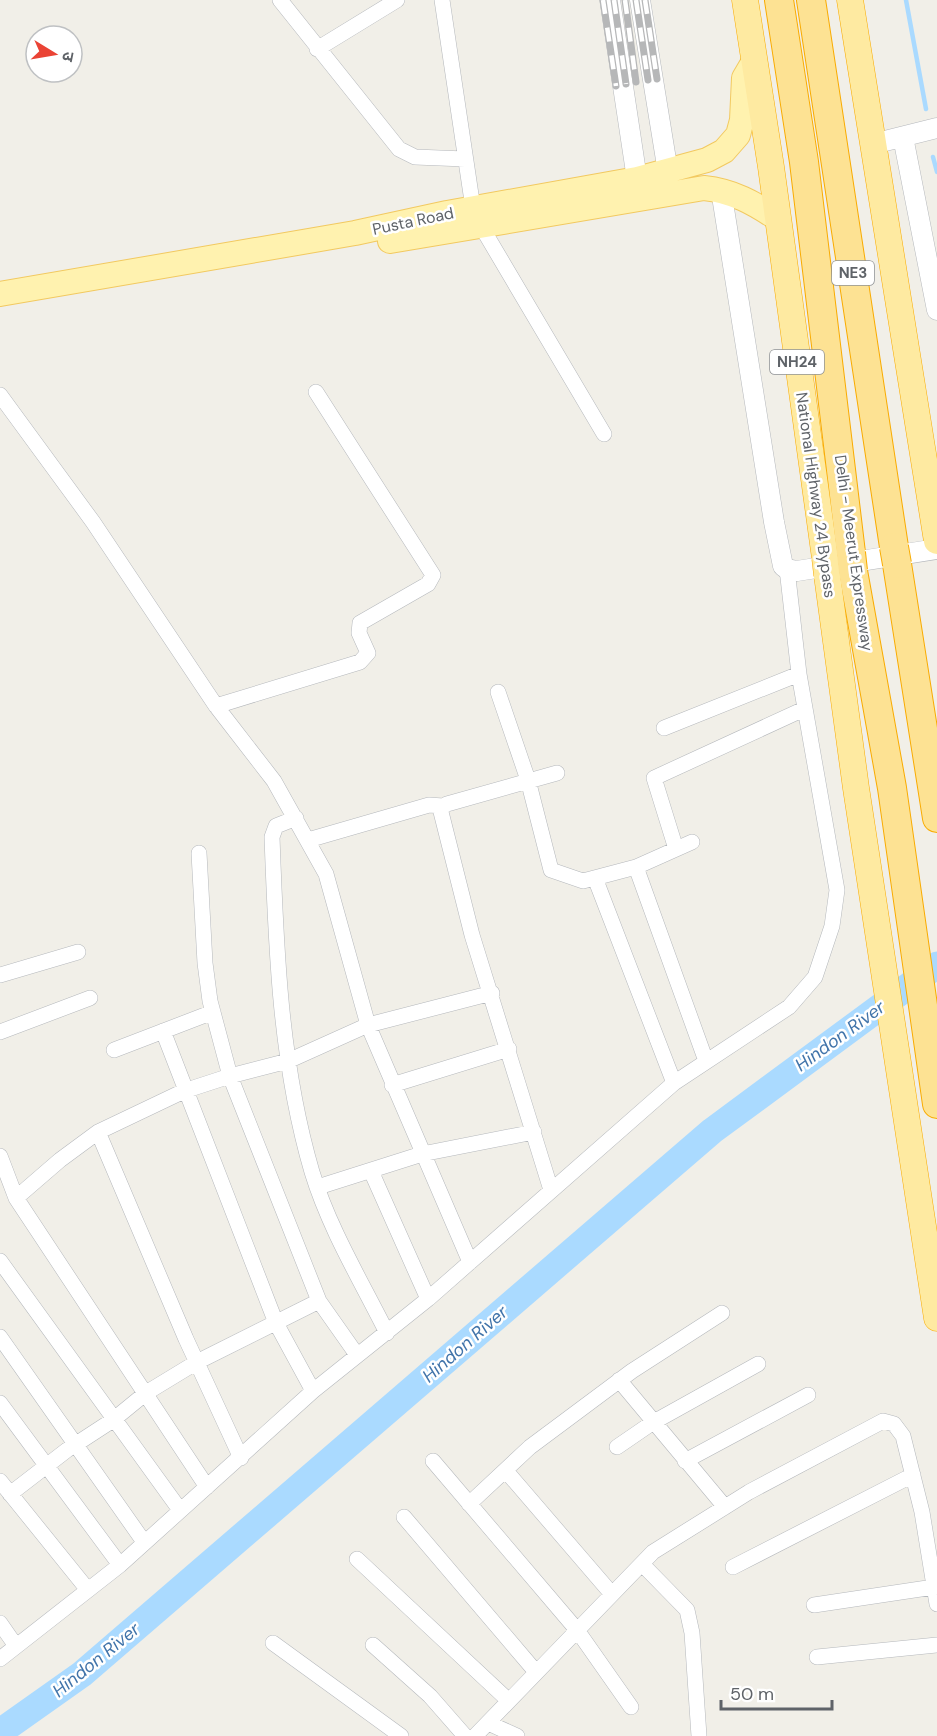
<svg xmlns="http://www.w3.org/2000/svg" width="937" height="1736" viewBox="0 0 937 1736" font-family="'DM Sans','Noto Sans Devanagari',sans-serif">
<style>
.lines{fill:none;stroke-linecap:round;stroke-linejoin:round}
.stream{stroke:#aadaff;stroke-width:4.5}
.river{stroke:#aadaff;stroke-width:27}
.minor-casing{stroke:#b5b8bc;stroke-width:16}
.tertiary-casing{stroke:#b5b8bc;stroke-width:21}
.primary-casing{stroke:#f2c960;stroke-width:26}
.trunk-casing{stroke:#f9ab00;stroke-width:27}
.motorway-casing{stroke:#f9ab00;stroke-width:30}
.minor{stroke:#fff;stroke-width:15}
.tertiary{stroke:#fff;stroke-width:20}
.primary{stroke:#fff2af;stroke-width:24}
.trunk{stroke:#feeaa1;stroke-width:26}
.motorway{stroke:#fde293;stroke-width:28}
.rail-casing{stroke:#b6b7b8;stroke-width:7}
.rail{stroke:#fff;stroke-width:4.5;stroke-dasharray:14;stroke-linecap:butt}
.trunk-bridge-casing{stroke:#f9ab00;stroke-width:27;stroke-linecap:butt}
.motorway-bridge-casing{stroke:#f9ab00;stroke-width:30;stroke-linecap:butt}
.trunk-bridge{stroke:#feeaa1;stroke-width:26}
.motorway-bridge{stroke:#fde293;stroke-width:28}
.labels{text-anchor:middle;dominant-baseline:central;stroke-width:5;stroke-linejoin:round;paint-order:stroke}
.shield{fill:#fff;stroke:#8f9295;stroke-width:1.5}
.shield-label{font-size:15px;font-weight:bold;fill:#5f6368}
.street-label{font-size:16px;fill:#5f6368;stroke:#fff}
.water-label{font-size:18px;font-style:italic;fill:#4174aa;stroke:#fff}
</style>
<rect width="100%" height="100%" fill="#f1efe8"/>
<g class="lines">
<path class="stream" d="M906,0L926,109
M933,157L937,172"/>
<path class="river" d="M0,1732L82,1674L712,1131L937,965"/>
<g class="minor-casing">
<path id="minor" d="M280,0L399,149L415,157L465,159
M442,0L473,208
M317,49L397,0
M481,226L604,434
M0,395L93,522L216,706L274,781L326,874L368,1025L470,1262
M498,692L528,780L551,870L583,881L636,867
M216,706L360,662L368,653L359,633L360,623L428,584L433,575L316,392
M664,728L799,674
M296,818L276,826L272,837C276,949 280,1063 312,1172C329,1228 361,1281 387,1333
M308,840L429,805L443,806
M692,842L636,867L706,1061
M676,849L654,778L804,709
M199,853L205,963L210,1001L230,1076L319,1301L357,1355
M595,878L674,1083
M0,975L78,952
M163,1031L276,1323L313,1391
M0,1032L90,998
M114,1050L213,1012
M392,1085L509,1049
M98,1132L186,1339L241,1458
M0,1156L16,1198L207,1487
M371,1171L428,1299
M318,1187L422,1154L534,1132
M551,1190L472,935L441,812L442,807L447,804L557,773
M16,1198L60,1160L98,1132L184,1091L230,1076L288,1061L368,1025L492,993
M0,1261L180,1510
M0,1337L144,1542
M619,1380L725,1507
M0,1403L120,1565
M617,1447L652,1423L758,1364
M433,1461L577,1630L631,1707
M685,1461L808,1395
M506,1471L611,1593
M0,1481L88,1590
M10,1494L67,1450L113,1420L146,1393L197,1362L319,1301
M469,1504L530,1447L632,1371L722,1313
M404,1517L536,1672
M357,1559L509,1701
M642,1564L687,1610L692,1633L699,1736
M733,1567L913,1475
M814,1605L934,1587
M0,1623L16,1646
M273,1643L401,1736
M373,1645L430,1696L465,1736
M817,1657L937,1645
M0,1659L120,1565L313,1391L428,1299L674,1083L789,1007L815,977L832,926L837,890L799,674L787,569
M488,1723L517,1736
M475,1736L653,1552L749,1492L883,1421L894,1424L903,1436L922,1512L937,1604"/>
</g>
<g class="tertiary-casing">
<path id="tertiary" d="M610,0L637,179
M640,0L668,172
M903,137L937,310
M873,144L937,128
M721,190L774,522L783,566L787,569L797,571L937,549"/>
</g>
<g class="primary-casing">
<path id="primary" d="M390,241L704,188C733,191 754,203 778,219
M0,294L355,233L447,213L637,179L707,160L724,151L738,135L742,120L744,78L754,61"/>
</g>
<g class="trunk-casing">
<path id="trunk" d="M745,0L771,167L825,558
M850,0L937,541
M827,575L856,788L937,1318"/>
</g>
<g class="motorway-casing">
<path id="motorway" d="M779,0L804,162L851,553
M811,0L894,547
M897,564L937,818
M853,571L892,788L937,1104"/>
</g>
<use href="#minor" class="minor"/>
<use href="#tertiary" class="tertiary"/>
<use href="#primary" class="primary"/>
<use href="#trunk" class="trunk"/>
<use href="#motorway" class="motorway"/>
<g class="rail-casing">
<path id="rail" d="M603,0L616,86
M614,0L626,84
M625,0L636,82
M636,0L648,80
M645,0L657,79"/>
</g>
<use href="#rail" class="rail"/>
<g class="trunk-bridge-casing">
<path id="trunk-bridge" d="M825,558L827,575"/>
</g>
<g class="motorway-bridge-casing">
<path id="motorway-bridge" d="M894,547L897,564
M851,553L853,571"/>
</g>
<use href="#trunk-bridge" class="trunk-bridge"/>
<use href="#motorway-bridge" class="motorway-bridge"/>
</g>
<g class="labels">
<g class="shield">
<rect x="832" y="261" width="42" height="24" rx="4.5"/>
<rect x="770" y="350" width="54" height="24" rx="4.5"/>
</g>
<g class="shield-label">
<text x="853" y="273">NE3</text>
<text x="797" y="362">NH24</text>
</g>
<g class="street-label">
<text transform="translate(413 221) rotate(-12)">Pusta Road</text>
<text transform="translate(816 495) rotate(82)">National Highway 24 Bypass</text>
<text transform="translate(854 553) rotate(82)">Delhi - Meerut Expressway</text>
</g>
<g class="water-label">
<text transform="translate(840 1036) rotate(-36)">Hindon River</text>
<text transform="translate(465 1344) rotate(-41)">Hindon River</text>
<text transform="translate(96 1660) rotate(-39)">Hindon River</text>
</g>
</g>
<g transform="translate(54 54) rotate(101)"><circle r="28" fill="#ffffff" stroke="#bfc1c3" stroke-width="1.5"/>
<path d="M0-4.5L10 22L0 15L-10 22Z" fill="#ea4335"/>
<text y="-9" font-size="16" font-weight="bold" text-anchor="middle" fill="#5f6368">उ</text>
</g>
<path d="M721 1700v9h111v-9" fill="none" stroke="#5f6368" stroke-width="3"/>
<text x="730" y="1700" font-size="18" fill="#5f6368" stroke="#ffffff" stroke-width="4.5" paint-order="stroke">50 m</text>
</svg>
